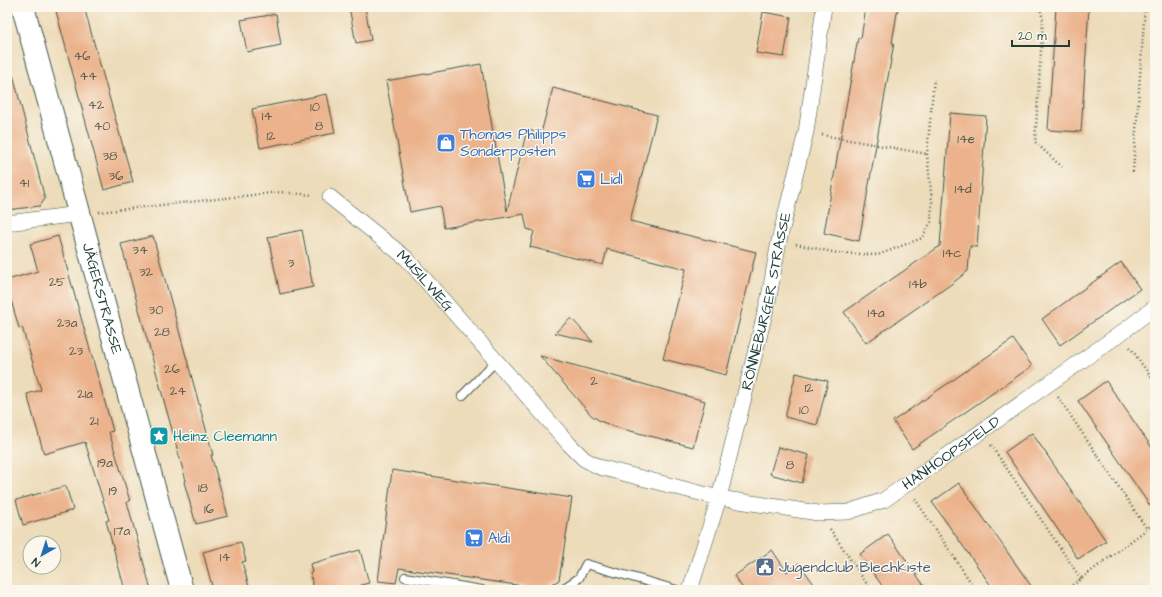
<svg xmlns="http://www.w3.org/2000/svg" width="1162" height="597" viewBox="0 0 1162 597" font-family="'Architects Daughter',sans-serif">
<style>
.building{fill:#ebb28b}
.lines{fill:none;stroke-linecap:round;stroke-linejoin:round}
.lane-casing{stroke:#3e5548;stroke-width:10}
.street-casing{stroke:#3e5548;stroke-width:16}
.secondary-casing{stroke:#3e5548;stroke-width:24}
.path{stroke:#3e5548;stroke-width:2.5;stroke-dasharray:1 3;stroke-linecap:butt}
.lane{stroke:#fff;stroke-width:8}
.street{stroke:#fff;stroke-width:15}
.secondary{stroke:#fff;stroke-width:22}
.labels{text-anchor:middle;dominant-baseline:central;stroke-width:3;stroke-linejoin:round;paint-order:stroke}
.number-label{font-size:13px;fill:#525a4a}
.shop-label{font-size:15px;fill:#366cbe;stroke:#fbf7ec;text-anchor:start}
.street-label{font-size:15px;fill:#1f3d34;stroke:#fbf7ec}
.culture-label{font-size:15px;fill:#0d838f;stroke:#fbf7ec;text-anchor:start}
.service-label{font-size:15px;fill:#4e5e75;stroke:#fbf7ec;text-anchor:start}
</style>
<rect width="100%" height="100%" fill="#fbf7ec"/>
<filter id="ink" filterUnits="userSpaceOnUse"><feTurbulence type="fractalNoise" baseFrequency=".025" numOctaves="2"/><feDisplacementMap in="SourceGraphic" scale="8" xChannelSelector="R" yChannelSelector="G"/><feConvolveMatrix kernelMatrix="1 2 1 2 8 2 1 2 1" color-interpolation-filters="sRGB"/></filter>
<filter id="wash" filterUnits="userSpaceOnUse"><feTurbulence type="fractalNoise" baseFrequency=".012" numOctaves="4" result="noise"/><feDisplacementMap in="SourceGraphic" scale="16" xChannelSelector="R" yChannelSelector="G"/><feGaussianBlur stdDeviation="0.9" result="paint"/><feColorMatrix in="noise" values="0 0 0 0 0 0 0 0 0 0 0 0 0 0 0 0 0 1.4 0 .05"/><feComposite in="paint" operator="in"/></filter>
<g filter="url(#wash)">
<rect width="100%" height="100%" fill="#eddcba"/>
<g id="blocks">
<path class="building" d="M55,7H84L133,182L104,190Z
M349,7H365L371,40L356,43Z
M866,7H898L892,43H894L859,241L824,233L858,38H861Z
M1056,7H1089L1081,132L1048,130Z
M763,12L791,17L784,57L756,53Z
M276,14L281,45L247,52L241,20Z
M481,64L507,211L527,130L541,133L553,88L657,115L630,221L756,252L726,375L663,359L686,269L607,249L603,265L530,247L534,231L527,229L524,214L444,228L440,206L410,212L386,81Z
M13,75L45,199L40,206L7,210V76Z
M327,94L335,133L260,148L252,109Z
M950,113L986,116L977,247L970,246L968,271L950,285L866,343L844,312L940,246Z
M302,230L313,287L280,294L268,237Z
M58,236L113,431L109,432L130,501L127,502L151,590H125L106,521L109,520L85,442L44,454L27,394L41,390L22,327L19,328L11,300L7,301V280L38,271L30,244Z
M153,236L207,433L213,455H211L228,516L196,524L184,482L186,481L121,244Z
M1121,262L1140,289L1060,345L1042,319Z
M571,318L593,342L555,333Z
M1013,339L1032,366L912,449L893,421Z
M540,356L705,401L693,447L615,427L600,421L591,415Z
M796,373L828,381L817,425L785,417Z
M1106,381L1155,452V513L1078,401Z
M1032,433L1106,541L1078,559L1005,452Z
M778,447L809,455L802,483L770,474Z
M392,470L572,498L559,580L544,589L399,568L396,583L378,581Z
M959,483L1034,590H994L932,502Z
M66,486L73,510L23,525L16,500Z
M888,534L927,590H885L860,554Z
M241,542L246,561L242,562L250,590H213L203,552Z
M360,550L369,583L361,585L362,590H314L310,573L312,572L310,564Z
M772,550L787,572L799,563L818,590H744L734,576Z"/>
</g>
</g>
<g filter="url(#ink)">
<use href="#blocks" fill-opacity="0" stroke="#3e5548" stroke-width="1"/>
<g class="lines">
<g class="lane-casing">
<path id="lane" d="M462,396L496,361
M405,577L482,590
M561,590L579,578L586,564L677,590"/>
</g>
<g class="street-casing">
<g id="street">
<path id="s1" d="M330,197L406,258L570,445L584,459L599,467L719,498L818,513L848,512L884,500L1121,333L1155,307"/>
<path d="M7,223L79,214"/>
<path id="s2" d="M690,590L719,498L769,297L779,241L806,132L824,7"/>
</g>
</g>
<g class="secondary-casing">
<g id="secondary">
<path id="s3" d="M23,7L182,590"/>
</g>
</g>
<path class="path" d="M1040,7L1043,20L1035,142L1062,167
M822,135L927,154
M1133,172L1145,7
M99,212L280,192L313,195
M796,244L837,253L878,255L922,238L931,222L932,202L927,154L934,79
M1130,347L1155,383
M1058,397L1147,529
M991,445L1081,579
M915,499L976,590
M830,529L871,590
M1066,590L1155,523"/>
<use href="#lane" class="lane"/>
<use href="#street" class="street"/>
<use href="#secondary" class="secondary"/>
</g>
</g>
<defs>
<g id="shop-square" transform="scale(1)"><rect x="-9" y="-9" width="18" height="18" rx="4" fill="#3f7fe0" stroke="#fbf7ec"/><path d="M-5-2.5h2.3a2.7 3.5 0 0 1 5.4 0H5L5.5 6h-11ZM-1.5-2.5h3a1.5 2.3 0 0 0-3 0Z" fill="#fff"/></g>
<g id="supermarket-square" transform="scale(1)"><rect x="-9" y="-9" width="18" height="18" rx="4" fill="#3f7fe0" stroke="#fbf7ec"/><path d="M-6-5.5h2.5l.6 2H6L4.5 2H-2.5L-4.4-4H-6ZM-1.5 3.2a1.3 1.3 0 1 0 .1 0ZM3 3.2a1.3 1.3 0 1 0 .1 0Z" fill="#fff"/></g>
<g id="sight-square" transform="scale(1)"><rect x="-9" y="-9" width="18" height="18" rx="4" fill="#0f9aa8" stroke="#fbf7ec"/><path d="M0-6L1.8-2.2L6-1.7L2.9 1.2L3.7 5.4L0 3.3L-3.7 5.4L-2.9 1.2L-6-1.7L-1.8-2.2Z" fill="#fff"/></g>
<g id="civic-square" transform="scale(1)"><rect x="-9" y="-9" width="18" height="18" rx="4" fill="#5c6f8a" stroke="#fbf7ec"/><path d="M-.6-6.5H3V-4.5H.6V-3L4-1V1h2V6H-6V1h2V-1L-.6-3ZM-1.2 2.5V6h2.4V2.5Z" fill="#fff"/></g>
</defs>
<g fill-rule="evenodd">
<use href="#shop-square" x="446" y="143"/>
<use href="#supermarket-square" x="586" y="179"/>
<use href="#sight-square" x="159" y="436"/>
<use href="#supermarket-square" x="474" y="538"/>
<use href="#civic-square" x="765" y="567"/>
</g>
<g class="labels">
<g class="number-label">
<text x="82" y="56">46</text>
<text x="88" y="76">44</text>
<text x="96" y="105">42</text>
<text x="315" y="107">10</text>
<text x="267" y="116">14</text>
<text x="102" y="126">40</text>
<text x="319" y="126">8</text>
<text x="271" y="136">12</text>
<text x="966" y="139">14e</text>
<text x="110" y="156">38</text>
<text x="116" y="176">36</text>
<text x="24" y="183">41</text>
<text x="963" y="189">14d</text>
<text x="140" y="250">34</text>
<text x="952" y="253">14c</text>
<text x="291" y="263">3</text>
<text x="146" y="272">32</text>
<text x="57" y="282">25</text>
<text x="918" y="284">14b</text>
<text x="156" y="310">30</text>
<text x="876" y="313">14a</text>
<text x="67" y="323">23a</text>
<text x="162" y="332">28</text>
<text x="76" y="351">23</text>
<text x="172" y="369">26</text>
<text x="594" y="381">2</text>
<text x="809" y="388">12</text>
<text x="178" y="391">24</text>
<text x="85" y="394">21a</text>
<text x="804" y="410">10</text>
<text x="94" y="421">21</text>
<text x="105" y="463">19a</text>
<text x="790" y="465">8</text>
<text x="203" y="488">18</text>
<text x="113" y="491">19</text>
<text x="209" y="509">16</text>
<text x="122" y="531">17a</text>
<text x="225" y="557">14</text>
</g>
<g class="shop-label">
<text x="460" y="134">Thomas Philipps<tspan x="460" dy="17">Sonderposten</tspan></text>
<text x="600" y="179">Lidl</text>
<text x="488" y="538">Aldi</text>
</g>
<g class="street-label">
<text stroke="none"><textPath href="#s1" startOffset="127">MUSILWEG</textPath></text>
<text stroke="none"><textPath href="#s3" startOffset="302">JÄGERSTRASSE</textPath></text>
<text stroke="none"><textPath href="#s2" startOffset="299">RÖNNEBURGER STRASSE</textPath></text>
<text stroke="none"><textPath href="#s1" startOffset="757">HANHOOPSFELD</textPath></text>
</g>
<g class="culture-label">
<text x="173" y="436">Heinz Cleemann</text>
</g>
<g class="service-label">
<text x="779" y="567">Jugendclub Blechkiste</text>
</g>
</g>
<rect width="1162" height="597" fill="none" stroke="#fbf7ec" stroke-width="24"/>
<g transform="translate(42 555) rotate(219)"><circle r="19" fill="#fbf7ec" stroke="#a3ada2"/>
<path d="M0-3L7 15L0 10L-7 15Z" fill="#1f6fb2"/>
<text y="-6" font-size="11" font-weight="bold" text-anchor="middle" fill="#1f3d34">N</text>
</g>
<path d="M1012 40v6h57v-6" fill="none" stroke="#1f3d34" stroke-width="2"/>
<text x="1018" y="40" font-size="12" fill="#1f3d34" stroke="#fbf7ec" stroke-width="3" paint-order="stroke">20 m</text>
</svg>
